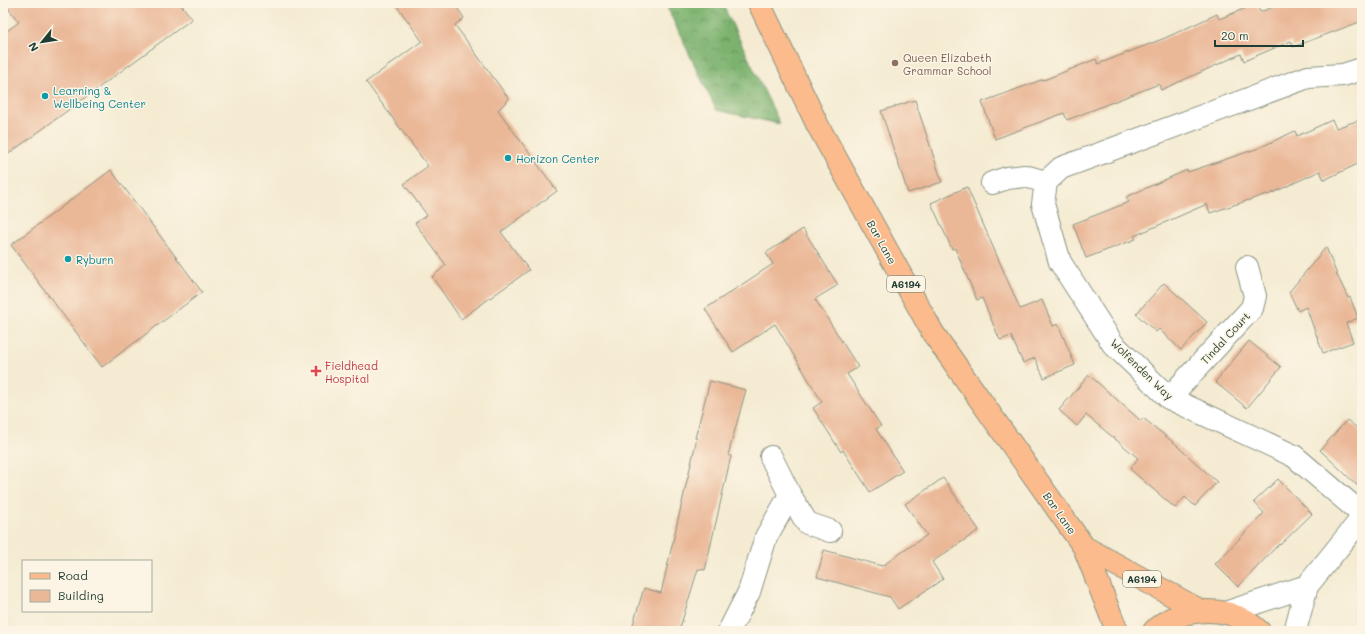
<svg xmlns="http://www.w3.org/2000/svg" width="1365" height="634" viewBox="0 0 1365 634" font-family="Mali,sans-serif">
<style>
.forest{fill:url(#forest-crowns);stroke:#4e7851}
.building{fill:#eab797}
.lines{fill:none;stroke-linecap:round;stroke-linejoin:round}
.street-casing{stroke:#8a9483;stroke-width:24}
.primary-casing{stroke:#8a9483;stroke-width:24}
.street{stroke:#fff;stroke-width:22}
.primary{stroke:#fbbb8c;stroke-width:22}
.education-dot{fill:#8d6e63;stroke:#fcf5e5;stroke-width:1.5}
.culture-dot{fill:#0f9aa8;stroke:#fcf5e5;stroke-width:1.5}
.health-dot{fill:#e0444e;stroke:#fcf5e5;stroke-width:1.5}
.labels{text-anchor:middle;dominant-baseline:central;stroke-width:3;stroke-linejoin:round;paint-order:stroke}
.shield{fill:#fcf5e5;stroke:#617469;stroke-width:1}
.shield-label{font-size:10px;font-weight:bold;fill:#1f3d34}
.education-label{font-size:11px;fill:#785e54;stroke:#fcf5e5;text-anchor:start}
.culture-label{font-size:11px;fill:#0d838f;stroke:#fcf5e5;text-anchor:start}
.street-label{font-size:11px;fill:#1f3d34;stroke:#fcf5e5}
.health-label{font-size:11px;fill:#be3a42;stroke:#fcf5e5;text-anchor:start}
</style>
<defs>
<pattern id="forest-crowns" width="20" height="18" patternUnits="userSpaceOnUse"><rect width="20" height="18" fill="#7cb26e"/><path d="M2 6a3 3 0 1 1 6 0M12 15a3 3 0 1 1 6 0" fill="none" stroke="#65925b"/></pattern>
</defs>
<rect width="100%" height="100%" fill="#fcf5e5"/>
<filter id="ink" filterUnits="userSpaceOnUse"><feTurbulence type="fractalNoise" baseFrequency=".025" numOctaves="2"/><feDisplacementMap in="SourceGraphic" scale="8" xChannelSelector="R" yChannelSelector="G"/><feConvolveMatrix kernelMatrix="1 2 1 2 8 2 1 2 1" color-interpolation-filters="sRGB"/></filter>
<filter id="wash" filterUnits="userSpaceOnUse"><feTurbulence type="fractalNoise" baseFrequency=".012" numOctaves="4" result="noise"/><feDisplacementMap in="SourceGraphic" scale="16" xChannelSelector="R" yChannelSelector="G"/><feGaussianBlur stdDeviation="0.9" result="paint"/><feColorMatrix in="noise" values="0 0 0 0 0 0 0 0 0 0 0 0 0 0 0 0 0 1.4 0 .05"/><feComposite in="paint" operator="in"/></filter>
<g filter="url(#wash)">
<rect width="100%" height="100%" fill="#f4ebd2"/>
<path class="forest" d="M665,3H722L780,124L716,110Z"/>
<g id="blocks">
<path class="building" d="M4,3H180L192,19L3,158V34L19,22Z
M395,3H454L464,18L455,25L509,99L498,110L557,191L501,232L529,270L461,319L432,277L446,265L415,223L427,215L404,184L428,166L366,82L422,41Z
M1285,3H1362V21L1293,47L1291,41L1244,61L1241,54L1161,90L1159,84L1067,120L1064,113L995,139L982,102L1044,79V80L1096,59L1098,64L1165,38L1217,14L1219,19L1256,4L1260,12Z
M915,100L942,182L908,193L881,111Z
M1362,119V162L1324,180L1320,171L1268,195L1267,194L1210,213L1207,204L1134,236L1136,239L1086,258L1073,224L1129,202L1126,197L1187,170L1188,172L1259,148L1295,131L1297,136L1332,120L1336,128Z
M111,170L202,292L102,367L11,245Z
M967,187L1020,309L1042,300L1053,326L1058,324L1075,365L1044,378L1035,358L1023,363L1011,336L1000,340L982,298L977,300L955,248L952,249L931,203Z
M803,229L838,285L815,299L858,367L847,374L881,426L876,429L903,471L870,492L843,450L841,452L813,408L822,402L775,324L733,352L705,309L773,264L766,253Z
M1326,247L1337,275L1348,298L1350,297L1358,318L1346,323L1353,342L1323,353L1306,307L1298,311L1289,292Z
M1164,283L1207,322L1181,350L1159,329L1156,332L1136,314Z
M1249,341L1281,367L1247,408L1215,382Z
M1089,375L1141,421L1143,418L1178,446H1177L1217,482L1195,506L1185,497L1175,508L1130,469L1138,458L1086,415L1077,426L1059,410Z
M710,381L746,390L728,455L731,456L705,570L698,569L679,631H631L644,588L661,593L697,438H695Z
M1347,420L1362,432V490L1320,450Z
M943,478L979,530L932,562L943,579L898,609L890,597L817,577L824,550L882,566L927,535L905,504Z
M1278,479L1312,514L1280,545L1279,544L1238,587L1215,564L1264,513L1254,502Z"/>
</g>
</g>
<g filter="url(#ink)">
<use href="#blocks" fill-opacity="0" stroke="#8a9483" stroke-width="1"/>
<g class="lines">
<g class="street-casing">
<path id="street" d="M1362,69L1343,75L1308,77L1061,168L1046,182L1043,204L1060,262L1113,344L1169,398L1294,456L1362,514
M992,183L1007,178L1025,176L1046,182
M1169,398L1252,308L1255,296L1247,267
M771,457L790,495
M1225,613L1307,586
M729,631L749,592L766,537L790,495L807,523L830,531
M1295,631L1307,586L1362,518"/>
</g>
<g class="primary-casing">
<path id="primary" d="M759,3L818,126L933,333L1084,547L1117,631
M1084,547L1201,611
M1154,631C1177,608 1220,605 1247,622C1251,624 1255,628 1259,631"/>
</g>
<use href="#street" class="street"/>
<use href="#primary" class="primary"/>
</g>
</g>
<circle class="education-dot" cx="895" cy="63" r="4"/>
<g class="culture-dot">
<circle cx="45" cy="96" r="4"/>
<circle cx="508" cy="158" r="4"/>
<circle cx="68" cy="259" r="4"/>
</g>
<path class="health-dot" d="M314 365h4v4h4v4h-4v4h-4v-4h-4v-4h4z"/>
<g class="labels">
<g class="shield">
<rect x="887" y="276" width="38" height="16" rx="3"/>
<rect x="1123" y="571" width="38" height="16" rx="3"/>
</g>
<g class="shield-label">
<text x="906" y="284">A6194</text>
<text x="1142" y="579">A6194</text>
</g>
<g class="education-label">
<text x="903" y="57">Queen Elizabeth<tspan x="903" dy="13">Grammar School</tspan></text>
</g>
<g class="culture-label">
<text x="53" y="90">Learning &amp;<tspan x="53" dy="13">Wellbeing Center</tspan></text>
<text x="516" y="158">Horizon Center</text>
<text x="76" y="259">Ryburn</text>
</g>
<g class="street-label">
<text transform="translate(882 242) rotate(61)">Bar Lane</text>
<text transform="translate(1225 338) rotate(-47)">Tindal Court</text>
<text transform="translate(1142 369) rotate(44)">Wolfenden Way</text>
<text transform="translate(1060 513) rotate(55)">Bar Lane</text>
</g>
<g class="health-label">
<text x="325" y="365">Fieldhead<tspan x="325" dy="13">Hospital</tspan></text>
</g>
</g>
<rect width="1365" height="634" fill="none" stroke="#fcf5e5" stroke-width="16"/>
<rect x="22" y="560" width="130" height="52" fill="#fcf5e5" stroke="#a4ab9e"/>
<rect x="30" y="573" width="20" height="6" fill="#fbbb8c" stroke="#a4ab9e"/>
<text x="58" y="580" font-size="12" fill="#1f3d34">Road</text>
<rect x="30" y="590" width="20" height="12" fill="#eab797" stroke="#a4ab9e"/>
<text x="58" y="600" font-size="12" fill="#1f3d34">Building</text>
<g transform="translate(42 42) rotate(240)" stroke="#fcf5e5" stroke-width="3" paint-order="stroke">
<path d="M0-3L7 15L0 10L-7 15Z" fill="#1f3d34"/>
<text y="-6" font-size="11" font-weight="bold" text-anchor="middle" fill="#1f3d34">N</text>
</g>
<path d="M1215 40v6h88v-6" fill="none" stroke="#1f3d34" stroke-width="2"/>
<text x="1221" y="40" font-size="12" fill="#1f3d34" stroke="#fcf5e5" stroke-width="3" paint-order="stroke">20 m</text>
</svg>
